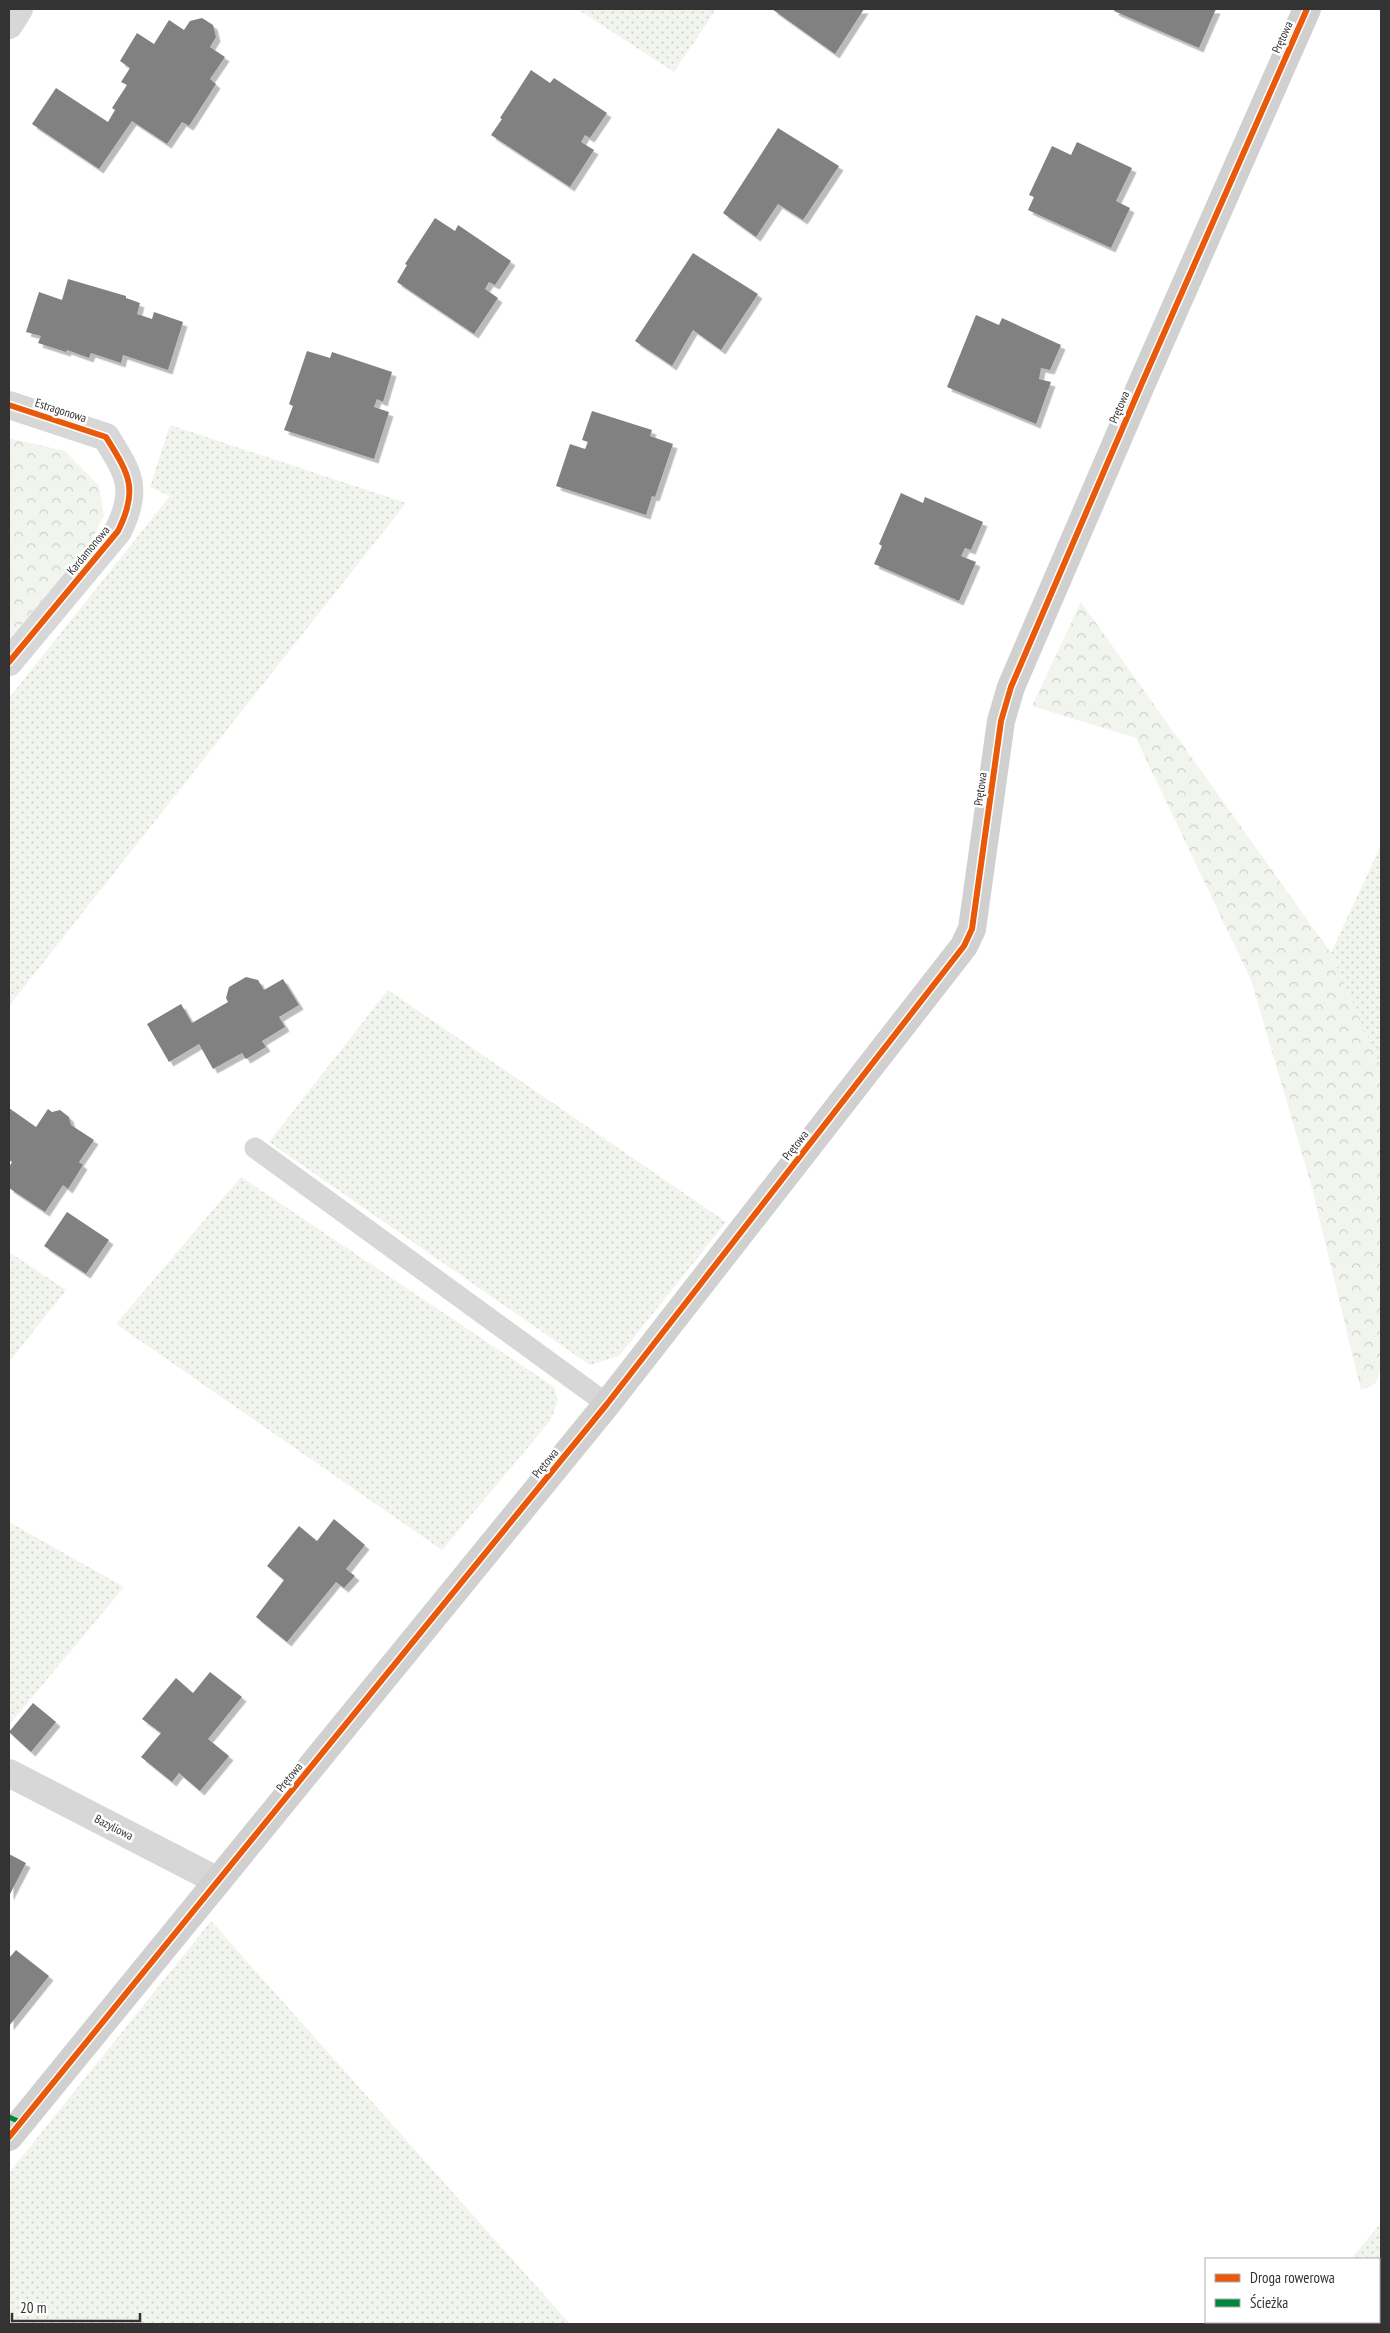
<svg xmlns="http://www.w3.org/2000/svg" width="1390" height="2333" viewBox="0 0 1390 2333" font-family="'PT Sans Narrow',sans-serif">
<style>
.grass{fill:url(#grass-dots)}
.forest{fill:url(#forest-crowns)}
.building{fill:#818181;filter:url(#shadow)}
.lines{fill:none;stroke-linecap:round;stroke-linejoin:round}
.lane{stroke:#d7d7d7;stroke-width:21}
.street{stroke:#d7d7d7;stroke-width:28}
.secondary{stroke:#d0d0d0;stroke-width:28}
.quiet{stroke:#00873e;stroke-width:5;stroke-dasharray:10 5;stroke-linecap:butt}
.cycleway-casing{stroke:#fff;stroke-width:9}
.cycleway{stroke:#e8590c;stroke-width:6}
.labels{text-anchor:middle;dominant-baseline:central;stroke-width:5;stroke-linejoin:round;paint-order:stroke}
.street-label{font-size:12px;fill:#333;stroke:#fff}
</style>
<defs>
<pattern id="grass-dots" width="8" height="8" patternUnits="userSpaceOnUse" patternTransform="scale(1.25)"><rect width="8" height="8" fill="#f1f5ed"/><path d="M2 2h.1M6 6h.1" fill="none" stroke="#cfd2cc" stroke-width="1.8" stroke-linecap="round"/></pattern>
<pattern id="forest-crowns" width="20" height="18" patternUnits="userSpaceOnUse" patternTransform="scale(1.25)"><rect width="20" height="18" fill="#f1f5ed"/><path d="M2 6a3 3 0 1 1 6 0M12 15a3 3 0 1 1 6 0" fill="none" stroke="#cfd2cc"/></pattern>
<filter id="shadow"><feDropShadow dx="4.5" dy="4.5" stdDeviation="0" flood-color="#0004"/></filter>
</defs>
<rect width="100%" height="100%" fill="#fff"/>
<path class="grass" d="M577,9H716L674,72Z
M170,425L406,503L9,1006V698L170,496L150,487Z
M1381,845V1068L1331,953Z
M388,990L726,1222L619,1356L590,1365L269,1142Z
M241,1177L554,1387L558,1401L550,1421L442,1550L116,1324Z
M9,1252L66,1290L9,1362Z
M9,1522L124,1587L9,1725Z
M211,1921L570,2324H9V2173Z
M1381,2223V2324H1297L1299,2322H1379V2259H1351Z"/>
<path class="forest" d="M9,438L65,451L99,486L104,515L89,545L9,639Z
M1081,602L1331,953L1381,1067V1370L1375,1384L1361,1390L1312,1188L1251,980L1136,738L1032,706Z"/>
<path class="building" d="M772,9H864L835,54Z
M1115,9H1216L1199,48L1114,11Z
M202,18L213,25L216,37L210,47L225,57L210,79L216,84L189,126L182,122L167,144L132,121L99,169L32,124L56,88L108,122L115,110L112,108L127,85L121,82L130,68L120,61L137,33L154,44L169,20L184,30L190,21Z
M531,70L550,83L554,78L607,113L590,138L585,135L581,142L594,150L570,187L491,135L502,119L500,118Z
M778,128L839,166L803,220L778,204L756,237L723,213Z
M1077,142L1132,168L1116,201L1130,208L1111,248L1028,210L1034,197L1029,195L1052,146L1071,155Z
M435,218L455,231L458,225L511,261L495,285L489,282L485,289L498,298L474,334L397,282L407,265L405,264Z
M693,253L758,294L721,350L693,330L672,366L635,341Z
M68,279L126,296V298L140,303L137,314L152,319L154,312L183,322L168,370L123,355L121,363L91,353L89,358L67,350L66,352L38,343L41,336L26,332L39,292L62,300Z
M976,315L999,325L1002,318L1061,345L1050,370L1041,368L1039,379L1051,382L1036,424L947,387Z
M307,351L330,358L332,352L392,372L383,402L377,399L374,407L389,412L374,459L284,430L293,406L289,404Z
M592,411L652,430L650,436L673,444L655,497L652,496L646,515L556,486L570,444L585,449L588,442L582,440Z
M901,493L923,503L925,497L983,522L971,550L965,548L961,556L976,562L959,601L874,564L882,546L879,544Z
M246,977L258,980L264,990L283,979L299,1005L279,1017L285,1027L262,1041L266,1047L246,1059L242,1053L213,1069L199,1044L169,1062L147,1024L181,1004L192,1023L228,1002L226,998L229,987Z
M9,1108L36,1127L48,1109L52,1112L60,1110L69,1117L71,1125L94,1140L79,1162L83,1165L68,1189L63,1185L45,1212L9,1188V1167L12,1162L9,1160Z
M67,1212L109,1240L86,1274L44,1246Z
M334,1519L365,1545L346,1569L355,1576L344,1588L336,1582L287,1642L256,1617L284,1580L267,1566L299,1526L317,1541Z
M210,1672L242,1697L208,1739L229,1756L200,1791L179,1773L172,1782L141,1757L161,1733L142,1719L176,1678L193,1693Z
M33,1703L56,1722L31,1752L9,1732Z
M9,1854L26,1863L9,1896Z
M16,1950L49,1976L9,2026V1958Z"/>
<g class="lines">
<path class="lane" d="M255,1148L607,1404"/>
<path class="street" d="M9,25L19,9
M9,405L106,437C129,474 139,489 118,531L9,662
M9,1773L218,1881"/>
<path class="secondary" d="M9,2137L607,1404L964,946L972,929L1001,721L1011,687L1142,383L1307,9"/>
<path class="quiet" d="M9,2117L20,2122"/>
<g class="cycleway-casing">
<path id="cycleway" d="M9,405L106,437C129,474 139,489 118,531L9,662
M9,2137L607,1404L964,946L972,929L1001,721L1011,687L1142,383L1307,9"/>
</g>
<use href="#cycleway" class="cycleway"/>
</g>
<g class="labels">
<g class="street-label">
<text transform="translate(1282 37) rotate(-66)">Prętowa</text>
<text transform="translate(1119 407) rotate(-67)">Prętowa</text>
<text transform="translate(61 410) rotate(18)">Estragonowa</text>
<text transform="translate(88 550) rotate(-50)">Kardamonowa</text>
<text transform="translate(980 789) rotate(-82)">Prętowa</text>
<text transform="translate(795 1145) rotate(-52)">Prętowa</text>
<text transform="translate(545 1463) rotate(-51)">Prętowa</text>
<text transform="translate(289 1777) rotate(-51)">Prętowa</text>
<text transform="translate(114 1827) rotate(27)">Bazyliowa</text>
</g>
</g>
<rect width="1390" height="2333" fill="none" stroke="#333333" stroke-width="20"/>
<rect x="1205" y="2258" width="175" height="65" fill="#ffffff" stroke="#adadad"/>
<rect x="1215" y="2274" width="25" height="8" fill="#e8590c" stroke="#adadad"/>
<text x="1250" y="2283" font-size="15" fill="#333333">Droga rowerowa</text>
<rect x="1215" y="2299" width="25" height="8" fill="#00873e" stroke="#adadad"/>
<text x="1250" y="2308" font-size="15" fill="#333333">Ścieżka</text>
<path d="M12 2313v8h128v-8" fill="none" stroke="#333333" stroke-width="2.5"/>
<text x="20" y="2313" font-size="15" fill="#333333" stroke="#ffffff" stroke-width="4" paint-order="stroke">20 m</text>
</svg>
